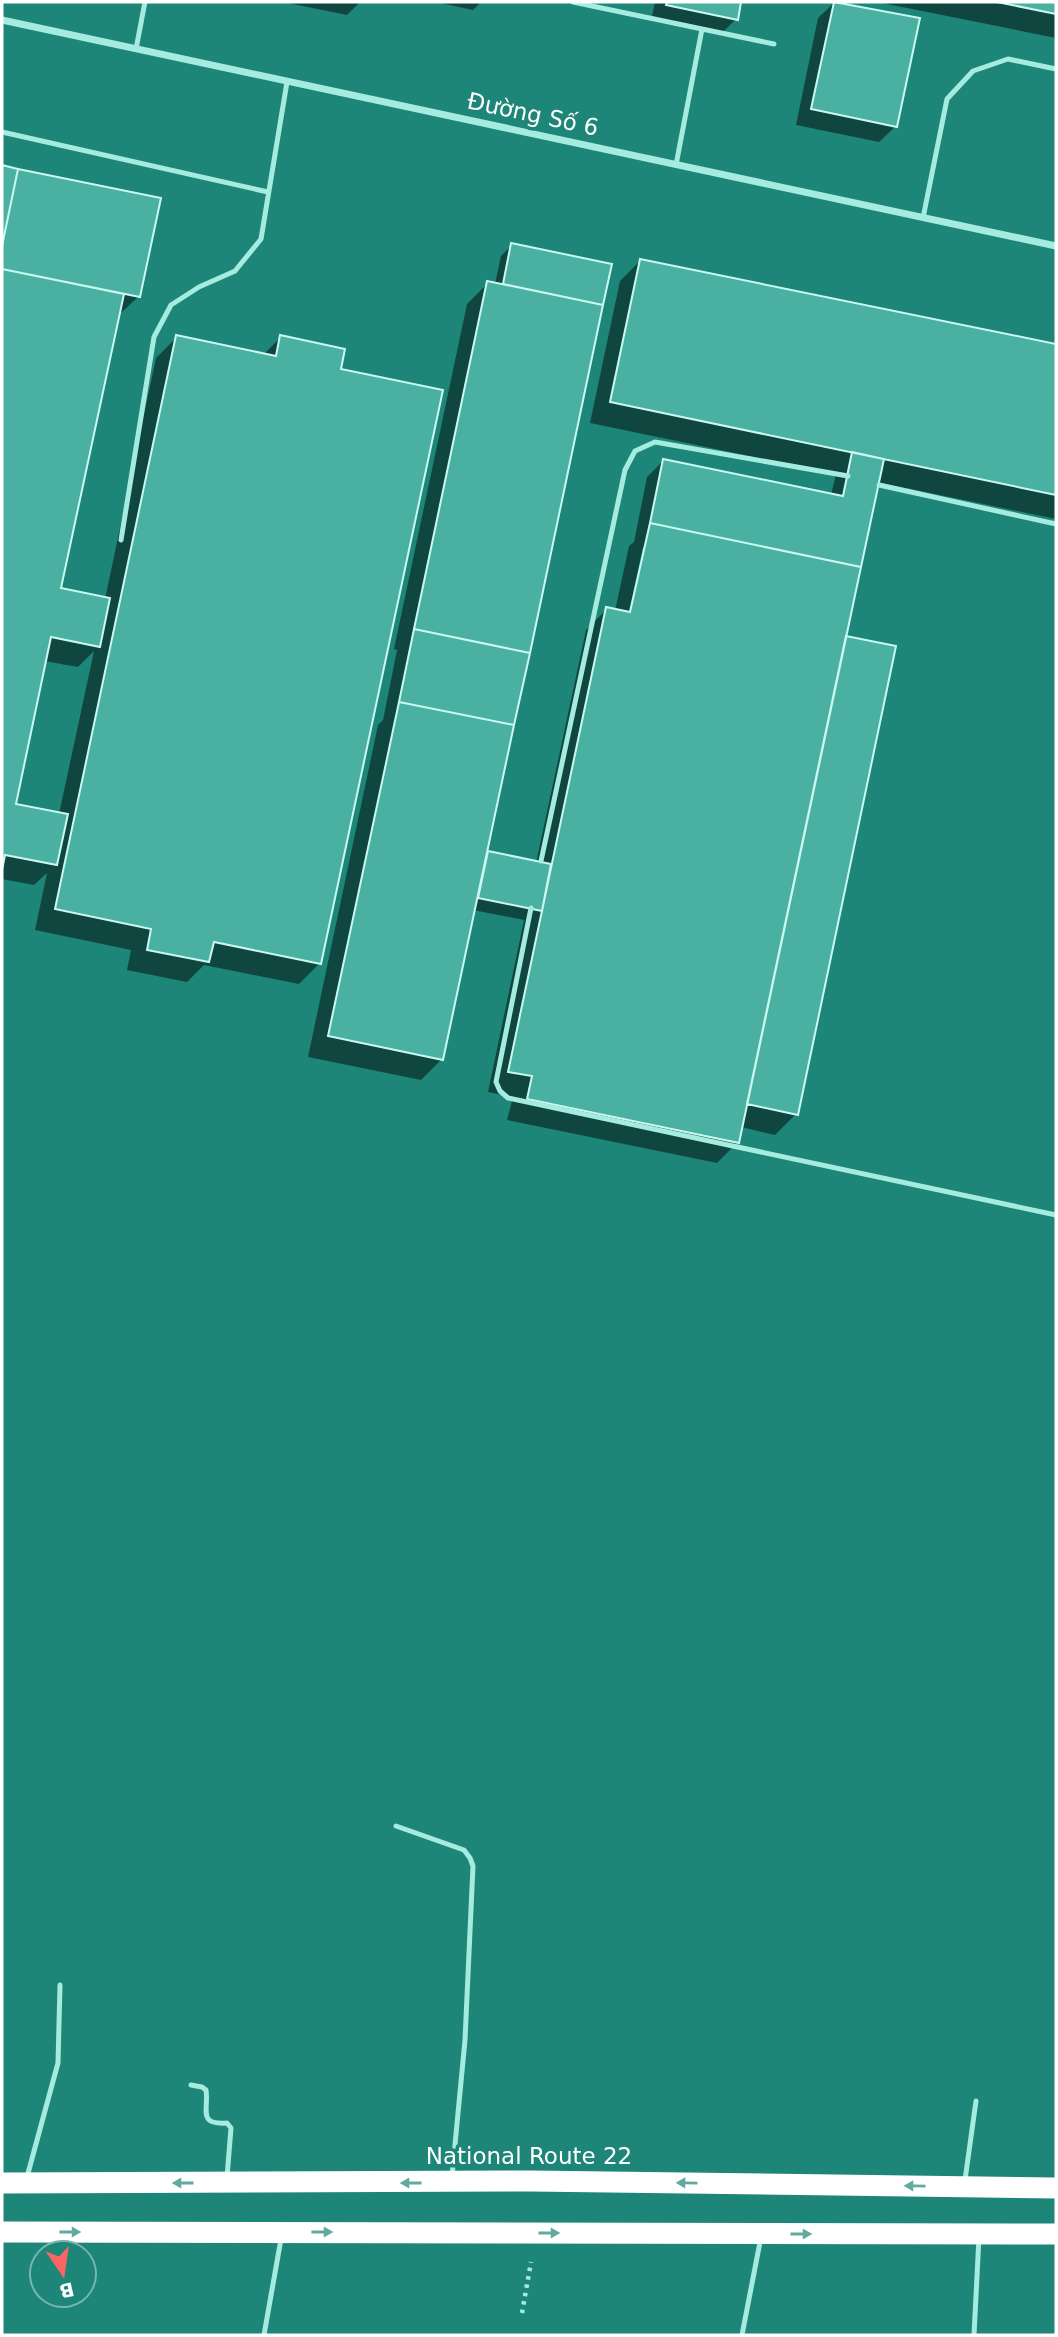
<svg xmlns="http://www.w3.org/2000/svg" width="1058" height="2337" viewBox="0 0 1058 2337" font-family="'DejaVu Sans',sans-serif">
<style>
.shadow{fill:#0007;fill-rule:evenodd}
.building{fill:#4ab1a2;stroke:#caf8f1;stroke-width:2}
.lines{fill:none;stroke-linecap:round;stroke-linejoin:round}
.path{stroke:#a5ebe0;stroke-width:4.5;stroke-dasharray:3.5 5;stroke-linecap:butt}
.lane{stroke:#a5ebe0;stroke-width:5}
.street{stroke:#a5ebe0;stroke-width:7}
.highway{stroke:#fff;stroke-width:21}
.oneway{fill:#61aaa0}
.labels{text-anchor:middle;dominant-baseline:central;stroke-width:7;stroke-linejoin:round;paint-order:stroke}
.street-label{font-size:23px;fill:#fff;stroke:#1d8678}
</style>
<rect width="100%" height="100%" fill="#1d8678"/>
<path class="shadow" d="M283,2H360L347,15Z
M436,2H481L473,10Z
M655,2H740L736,19L720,35L651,21Z
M835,2L918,19L896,126L879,142L796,125L818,18Z
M877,2H1056V38Z
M2,167L159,199L139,296L122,312H118L59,590L105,599L156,358L177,337L263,355L281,337L339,371L320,963L299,984L204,965L187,982L127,970L131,950L35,930L47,873L34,885L2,879ZM94,651L59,814L14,805L44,661L78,667Z
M512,245L602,305L484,856L488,853L536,863L586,630L607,609L615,611L629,546L634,542L647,477L663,461L831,495L836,474L590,423L620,281L640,261L1056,346V519L877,482L844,637L796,1114L775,1135L741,1127L738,1142L717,1163L507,1120L513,1097L488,1092L524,920L473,910L442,1059L421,1080L308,1057L378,725L383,720L397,650L394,649L467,304L488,283L495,284L501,256ZM643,547H646L630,621H627Z"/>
<path class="building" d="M667,2H741L738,20L666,5Z
M834,2L920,18L897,127L811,109Z
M997,2H1056V14Z
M2,165L18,169L2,246Z
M18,169L161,198L140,297L2,269V246Z
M511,243L612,264L603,305L503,284Z
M640,259L1056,344V495L610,402Z
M2,269L124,294L61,588L110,598L100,647L51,637L16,804L68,814L57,865L5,855L2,870Z
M487,281L603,305L530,653L414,629Z
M176,335L276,356L280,335L345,349L341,369L443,390L321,964L214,942L209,962L147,950L151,929L55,909Z
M852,452L884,459L861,567L650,523L663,459L843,496Z
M650,523L861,567L739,1143L527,1099L532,1076L508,1072L606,607L630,612Z
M414,629L530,653L514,725L399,702Z
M846,636L896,646L798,1115L747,1104Z
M399,702L514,725L443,1060L328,1036Z
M488,851L551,864L542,911L478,898Z"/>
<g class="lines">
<path class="path" d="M522,2313L531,2262"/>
<path class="lane" d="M573,2L702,29
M136,49L145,2
M2,132L268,192
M676,165L702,29L774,44
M923,218L947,99L973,71L1008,59L1056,69
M879,485L1056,524
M121,540L154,337L171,305L199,287L235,271L261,239L287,82
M541,861L625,470L635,451L655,442L848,476
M531,908L496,1082L500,1091L508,1098L1056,1215
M396,1826L464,1850L470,1858L473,1866L465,2040L452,2176
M191,2085L202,2087L206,2090C209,2110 197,2125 227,2123L231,2128L227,2177
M27,2177L58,2063L60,1985
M965,2180L976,2101
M264,2335L281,2239
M742,2335L761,2237
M974,2335L979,2237"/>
<path class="street" d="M2,20L1056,246"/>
<path class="highway" d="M2,2183L531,2181L1056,2188
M2,2232L1056,2234"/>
</g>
<defs><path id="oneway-solid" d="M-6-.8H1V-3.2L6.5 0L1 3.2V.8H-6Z" transform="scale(1.75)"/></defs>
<g class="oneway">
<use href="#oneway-solid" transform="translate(183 2183) rotate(180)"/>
<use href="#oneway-solid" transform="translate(411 2183) rotate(180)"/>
<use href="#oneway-solid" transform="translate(687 2183) rotate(-179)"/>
<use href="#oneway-solid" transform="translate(915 2186) rotate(-179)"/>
<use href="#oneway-solid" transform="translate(70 2232)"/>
<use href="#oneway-solid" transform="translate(322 2232)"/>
<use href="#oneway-solid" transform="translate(549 2233)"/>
<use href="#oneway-solid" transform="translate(801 2234)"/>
</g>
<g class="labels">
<g class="street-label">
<text transform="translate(533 114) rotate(12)">Đường Số 6</text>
<text x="529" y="2156">National Route 22</text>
</g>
</g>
<rect width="1058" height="2337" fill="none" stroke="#ffffff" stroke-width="7"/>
<g transform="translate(63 2274) rotate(167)"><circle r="33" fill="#1d8678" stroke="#77b6ae" stroke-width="2"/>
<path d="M0-5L12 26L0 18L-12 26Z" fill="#fb6563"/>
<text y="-10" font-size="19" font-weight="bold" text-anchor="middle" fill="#ffffff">B</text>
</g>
</svg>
